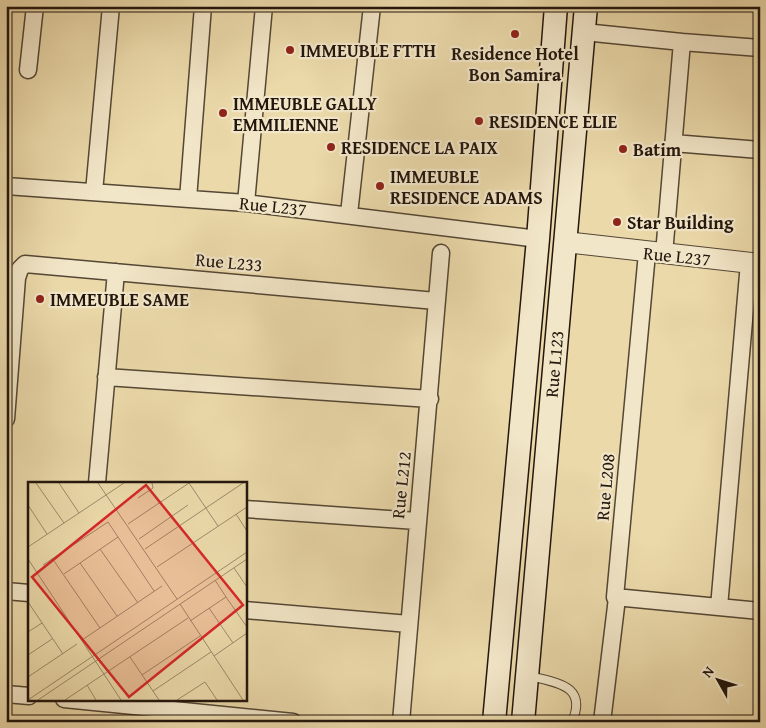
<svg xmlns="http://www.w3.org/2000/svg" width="766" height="728" viewBox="0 0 766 728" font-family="'Gentium Book Plus',serif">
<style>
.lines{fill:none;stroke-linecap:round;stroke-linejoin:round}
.service-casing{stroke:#544734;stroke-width:10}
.minor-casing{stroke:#544734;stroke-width:19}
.tertiary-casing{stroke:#544734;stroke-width:22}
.secondary-casing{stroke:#22160d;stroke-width:25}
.service{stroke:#f2e6c8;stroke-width:8}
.minor{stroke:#f2e6c8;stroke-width:16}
.tertiary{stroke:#f2e6c8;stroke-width:20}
.secondary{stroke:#f2e6c8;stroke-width:22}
.poi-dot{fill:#8f2418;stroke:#f2e6c8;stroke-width:2}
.labels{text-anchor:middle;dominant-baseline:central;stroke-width:4.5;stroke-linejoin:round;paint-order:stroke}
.poi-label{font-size:18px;font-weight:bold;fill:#22160d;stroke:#f2e6c8;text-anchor:start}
.street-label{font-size:18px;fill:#22160d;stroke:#f2e6c8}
.inset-road{fill:none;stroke:#9b8b6b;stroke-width:1}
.view{fill:#d62828;fill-opacity:0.15;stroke:#d62828;stroke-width:2.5}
.inset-edge{fill:none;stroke:#22160d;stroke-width:2.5}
</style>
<rect width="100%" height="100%" fill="#ebd9aa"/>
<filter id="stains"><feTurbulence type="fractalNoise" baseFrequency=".004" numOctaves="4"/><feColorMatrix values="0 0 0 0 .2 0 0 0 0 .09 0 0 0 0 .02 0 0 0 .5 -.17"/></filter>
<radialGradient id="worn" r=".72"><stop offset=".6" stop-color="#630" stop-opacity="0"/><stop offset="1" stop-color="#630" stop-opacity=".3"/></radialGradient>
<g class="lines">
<g class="service-casing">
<path id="service" d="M530,676C556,683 588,685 572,722"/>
</g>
<g class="minor-casing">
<path id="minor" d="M584,32L682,42L664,254
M682,42L760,48
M28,70L35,6
M673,143L760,150
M6,186L246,203L538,239
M94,192L111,6
M188,199L203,6
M246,203L264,6
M349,214L372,6
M106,377L430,399
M6,419L17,278L20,269L25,264L436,301
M97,483L116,272
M245,509L417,521
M6,591L29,593
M615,597L760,611
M719,607L749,263
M245,610L409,624
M6,694L29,696
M64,699L293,722
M401,722L441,253
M602,722L617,598L615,597L647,253"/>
</g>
<g class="tertiary-casing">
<path id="tertiary" d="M565,242L760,264"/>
</g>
<g class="secondary-casing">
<path id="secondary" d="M494,722L538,239L556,6
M523,722L586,6"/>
</g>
<use href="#service" class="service"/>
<use href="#minor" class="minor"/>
<use href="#tertiary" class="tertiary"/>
<use href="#secondary" class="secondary"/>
</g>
<g class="poi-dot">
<circle cx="515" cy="34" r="5"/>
<circle cx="290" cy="50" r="5"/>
<circle cx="223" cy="113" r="5"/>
<circle cx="479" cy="121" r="5"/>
<circle cx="331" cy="147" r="5"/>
<circle cx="623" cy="149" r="5"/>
<circle cx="380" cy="186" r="5"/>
<circle cx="617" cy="222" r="5"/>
<circle cx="40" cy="299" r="5"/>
</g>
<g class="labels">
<g class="poi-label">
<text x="300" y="50">IMMEUBLE FTTH</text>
<text x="515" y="53" text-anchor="middle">Residence Hotel<tspan x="515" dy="21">Bon Samira</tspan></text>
<text x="233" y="103">IMMEUBLE GALLY<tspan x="233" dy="21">EMMILIENNE</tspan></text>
<text x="489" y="121">RESIDENCE ELIE</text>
<text x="341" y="147">RESIDENCE LA PAIX</text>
<text x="633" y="149">Batim</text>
<text x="390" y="176">IMMEUBLE<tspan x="390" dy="21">RESIDENCE ADAMS</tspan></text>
<text x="627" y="222">Star Building</text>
<text x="50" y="299">IMMEUBLE SAME</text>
</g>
<g class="street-label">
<text transform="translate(273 206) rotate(6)">Rue L237</text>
<text transform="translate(677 256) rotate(6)">Rue L237</text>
<text transform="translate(229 262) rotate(5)">Rue L233</text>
<text transform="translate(554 364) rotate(-85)">Rue L123</text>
<text transform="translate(401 485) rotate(-84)">Rue L212</text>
<text transform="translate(605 487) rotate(-85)">Rue L208</text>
</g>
</g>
<g transform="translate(28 482)">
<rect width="219" height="219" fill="#ebd9aa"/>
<path class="inset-road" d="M8,1L36,41M31,1L51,31M70,1L149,117M161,1L190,44M110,16L125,6L124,1M0,23L19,52M208,32L219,49M100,42L161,1M111,57L160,23M0,65L96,1M72,67L110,121M117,67L215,1M24,76L72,146M0,77L93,218M52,81L89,134M15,83L80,40L126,109M129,85L219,25M206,86L219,105M36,92L90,55M198,115L219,145M0,120L35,172M152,122L215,218M181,126L205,161M162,139L198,115L187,98M0,150L14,141M54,158L134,104M0,173L24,157M186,174L219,151M102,175L131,218M114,193L172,154M0,195L49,162M59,203L68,218M125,209L183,170M0,218L219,70M10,218L219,77M37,218L160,136M149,218L177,200L189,218"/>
<path class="view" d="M118,3L215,123L101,215L4,95Z"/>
<rect width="219" height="219" class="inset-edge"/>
</g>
<rect width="766" height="728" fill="none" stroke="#ebd9aa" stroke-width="25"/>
<rect x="8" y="8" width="751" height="713" fill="none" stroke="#22160d" stroke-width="2.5"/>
<rect x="12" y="12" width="741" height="703" fill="none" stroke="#22160d"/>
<g transform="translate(718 680) rotate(309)" stroke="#f2e6c8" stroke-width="4" paint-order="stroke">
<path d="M0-4L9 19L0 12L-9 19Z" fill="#22160d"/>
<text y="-8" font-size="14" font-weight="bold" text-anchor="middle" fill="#22160d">N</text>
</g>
<rect width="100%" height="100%" filter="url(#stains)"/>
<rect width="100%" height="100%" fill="url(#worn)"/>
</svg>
